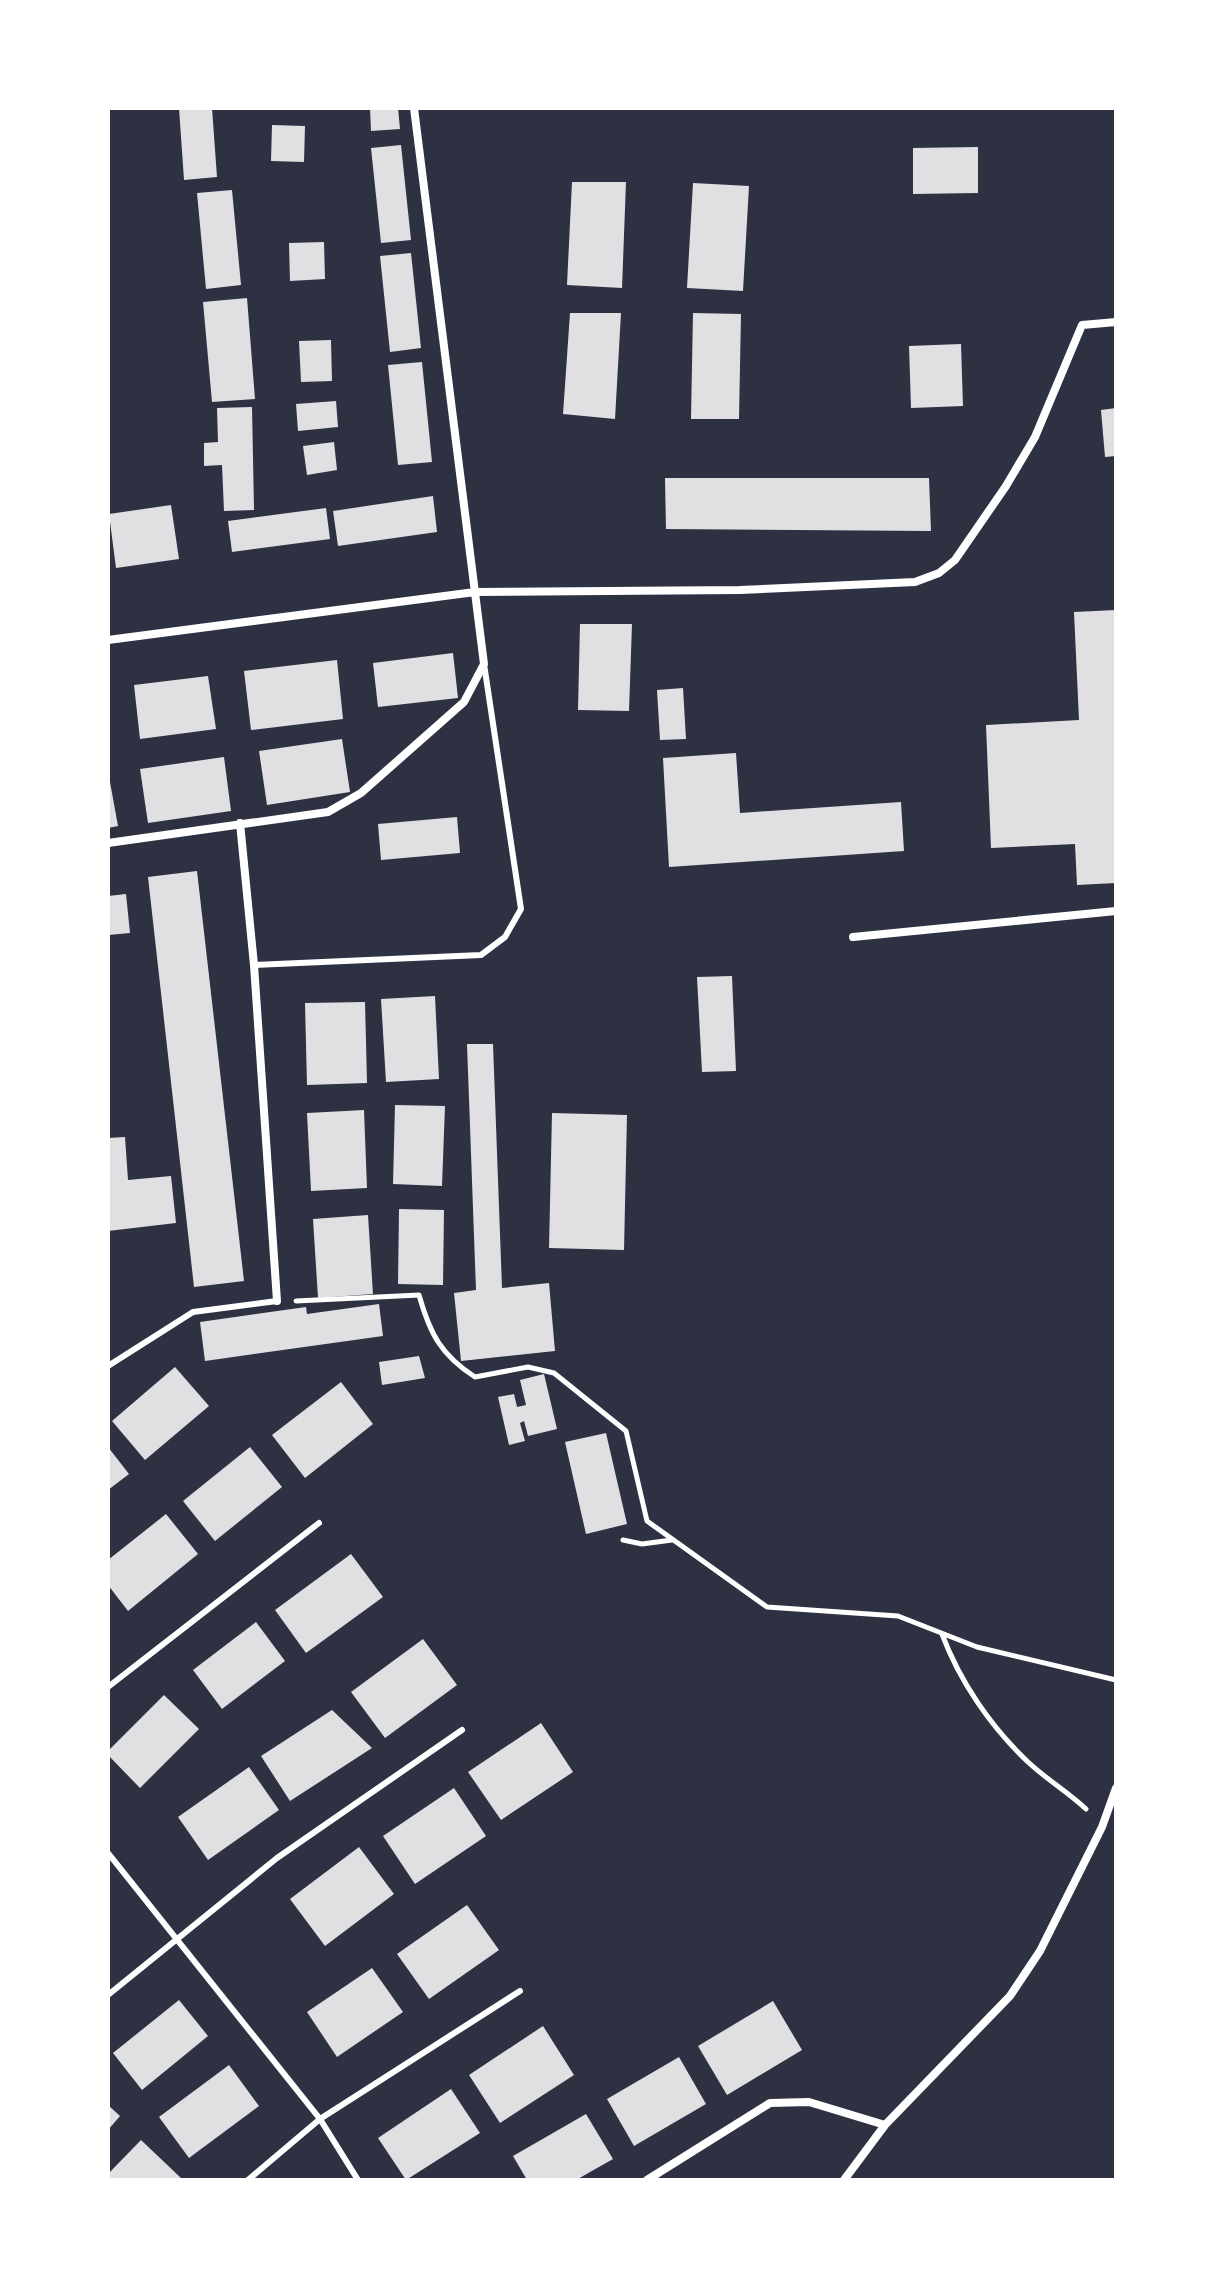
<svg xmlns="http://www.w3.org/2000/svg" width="1224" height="2288" viewBox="0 0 1224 2288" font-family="Rubik,sans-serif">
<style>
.building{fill:#e0e0e3}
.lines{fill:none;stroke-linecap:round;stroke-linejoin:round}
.path{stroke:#fff;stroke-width:5}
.service{stroke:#fff;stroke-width:6}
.minor{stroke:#fff;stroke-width:8}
</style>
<rect width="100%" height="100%" fill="#2d3142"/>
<path class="building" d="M179,108H212L217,177L184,180Z
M370,108H398L400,129L371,131Z
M272,125L305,126L304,162L271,161Z
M401,145L411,240L381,243L371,148Z
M978,147V193L913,194V148Z
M572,182H626L622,288L567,285Z
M693,183L749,186L743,291L687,288Z
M232,190L241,285L206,289L197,193Z
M324,242L325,279L290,281L289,243Z
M411,253L421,348L390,352L380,256Z
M247,298L255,399L212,402L203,302Z
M570,313H621L615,419L563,414Z
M693,313L741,314L739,419H691Z
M331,340L332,381L301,382L299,341Z
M961,344L963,406L911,408L909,346Z
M422,362L432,462L398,465L388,365Z
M336,401L338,427L298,431L296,404Z
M252,407L254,510L224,511L222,465L204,466V443L218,442L217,408Z
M1116,408V456L1105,457L1101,410Z
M334,442L337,470L307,475L303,446Z
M665,478H929L931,531L666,529Z
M433,496L437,532L338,546L333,511Z
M171,505L179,559L116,568L109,514Z
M326,508L330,539L232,552L228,521Z
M1116,610V883L1077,885L1075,844L991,848L986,725L1079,720L1074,612Z
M580,624H632L629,711L578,710Z
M453,653L458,698L378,707L373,663Z
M337,660L343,719L251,730L244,671Z
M208,676L216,729L140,739L134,685Z
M683,688L686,739L660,740L657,690Z
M342,739L350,792L267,805L259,751Z
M736,753L740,813L901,802L904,851L669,867L663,758Z
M224,757L231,811L148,823L140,769Z
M108,771L118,826L108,828Z
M457,817L460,853L381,860L378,824Z
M197,871L244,1281L194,1287L148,877Z
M126,894L130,933L108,935V896Z
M732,976L736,1071L702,1072L697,977Z
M435,996L439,1079L386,1082L381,999Z
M365,1002L367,1083L307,1085L305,1003Z
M467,1044H493L502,1288L549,1283L555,1351L461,1361L454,1293L476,1290Z
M395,1105L445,1106L442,1186L393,1184Z
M364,1110L367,1188L311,1191L307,1113Z
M552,1113L627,1115L624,1250L549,1248Z
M125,1137L128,1180L171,1176L176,1223L108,1231V1138Z
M399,1209L444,1210L443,1285L398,1284Z
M368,1215L373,1294L318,1298L313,1219Z
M379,1304L383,1336L205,1361L200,1322L306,1307L307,1314Z
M419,1356L425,1378L382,1385L379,1362Z
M175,1367L209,1406L145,1460L112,1421Z
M544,1374L557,1429L528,1436L524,1421L520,1423L525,1441L509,1445L498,1397L514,1394L517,1407L526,1405L520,1380Z
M341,1382L373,1424L305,1478L272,1435Z
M606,1433L627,1524L586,1534L565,1442Z
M108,1447L129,1474L108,1490Z
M250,1447L282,1487L215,1541L183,1501Z
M166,1514L198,1554L128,1611L108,1585V1560Z
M351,1554L383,1597L306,1653L275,1610Z
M256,1622L285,1661L222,1709L193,1670Z
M423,1639L457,1685L385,1738L351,1692Z
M164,1695L199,1729L140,1788L108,1755V1751Z
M332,1710L372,1748L290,1801L261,1756Z
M541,1723L573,1772L501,1820L468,1772Z
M249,1767L279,1810L208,1860L178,1817Z
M454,1788L486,1836L415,1884L383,1836Z
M359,1847L394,1894L325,1946L290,1899Z
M467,1905L499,1950L429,1999L397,1954Z
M372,1968L403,2012L337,2057L307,2012Z
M179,2000L208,2036L142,2090L113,2053Z
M773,2001L802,2050L727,2095L698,2046Z
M543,2026L574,2075L500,2123L469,2075Z
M679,2057L706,2104L634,2146L607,2099Z
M229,2065L259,2106L189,2158L159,2117Z
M451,2089L480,2133L406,2180L378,2138Z
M108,2105L120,2116L108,2130Z
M586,2114L613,2159L576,2180H527L513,2156Z
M141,2140L181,2178L179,2180H108V2174Z"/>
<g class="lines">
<path class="path" d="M296,1301L419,1295C430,1334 441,1355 475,1377L528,1367L554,1373L626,1431L647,1521L767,1607L898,1616L977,1647L1116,1680
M623,1540L642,1544L672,1540
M942,1634C960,1682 991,1727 1028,1762C1046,1779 1068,1792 1086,1809"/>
<path class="service" d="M254,965L481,955L505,937L521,909L484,664
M108,1366L193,1312L277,1301
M108,1687L319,1523
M108,1853L320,2119L358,2180
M108,1995L277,1858L462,1730
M248,2180L320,2119L520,1991"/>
<path class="minor" d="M108,640L475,592L740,590L915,582L939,573L955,560L1006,486L1035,437L1082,325L1116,322
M240,823L254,965L277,1301
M108,843L328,812L361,793L464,702L484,664L414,108
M853,937L1116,911
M647,2180L770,2103L809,2102L885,2125
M844,2180L885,2125L1010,1996L1040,1951L1102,1827L1116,1788"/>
</g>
<rect width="1224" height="2288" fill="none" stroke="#ffffff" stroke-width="220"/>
</svg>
